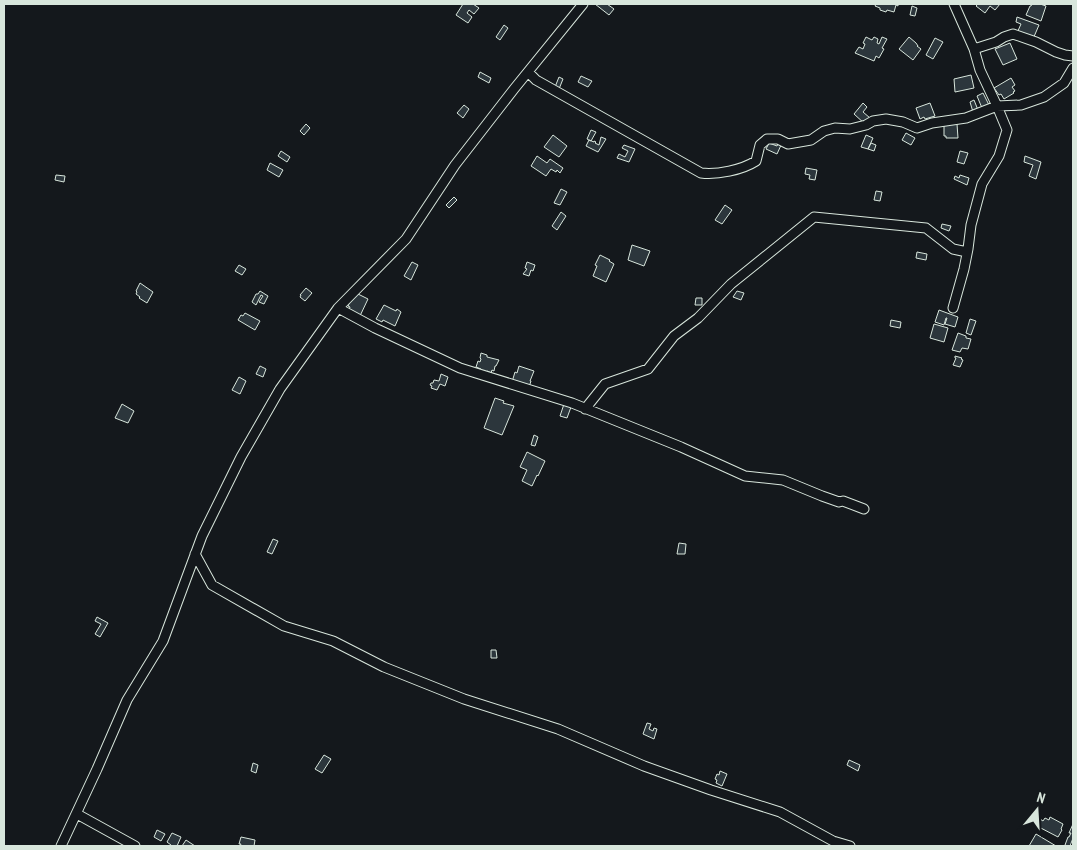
<svg xmlns="http://www.w3.org/2000/svg" width="1077" height="850" viewBox="0 0 1077 850" font-family="'PT Sans Narrow',sans-serif">
<style>
.building{fill:#2c363c;stroke:#d8e6dc}
.lines{fill:none;stroke-linecap:round;stroke-linejoin:round}
.minor-casing{stroke:#d8e6dc;stroke-width:11}
.minor{stroke:#14181c;stroke-width:9}
</style>
<rect width="100%" height="100%" fill="#14181c"/>
<path class="building" d="M463,4H473L479,8L474,14L469,10L467,13L472,17L468,23L456,15Z
M595,4H607L614,9L609,15Z
M876,4H898V6L896,5L894,12L887,10L886,12L880,10V8L875,6Z
M978,4H1000L995,10L990,6L985,13L976,6Z
M1032,4H1040L1046,6L1041,21L1026,15L1030,6H1031Z
M912,6L917,8L915,16L910,15Z
M1017,17L1039,25L1033,39L1017,33L1021,24L1016,22Z
M504,25L508,28L500,40L496,37Z
M866,37L872,40L874,37L878,39L877,43L879,44L882,37L887,39L882,48L884,49L879,58L876,56L874,61L855,53L859,47L863,49L865,44L863,43Z
M909,37L916,43L918,46H917L921,49L913,60L899,49Z
M935,38L943,42L933,59L926,55Z
M1010,43L1017,59L1003,65L995,49Z
M480,72L491,78L489,83L478,77Z
M971,75L974,88L955,92L954,79Z
M581,76L592,81L588,87L578,82Z
M559,77L563,79L559,89L555,87Z
M1011,78L1015,85L1012,87L1015,91L1013,92L1014,93L1004,99L1001,94L999,95L994,88Z
M983,93L989,105L982,108L977,96Z
M974,100L978,110L973,112L970,102Z
M863,103L867,107L863,112L870,118L865,124L854,114Z
M930,103L935,116L925,119L924,117L920,119L916,108Z
M464,105L469,109L463,118L457,113Z
M306,124L310,128L304,135L300,131Z
M944,124H957L958,138H946V136H944Z
M591,130L596,132L591,141L587,139Z
M906,133L915,138L911,145L902,140Z
M553,135L567,146L559,157L544,147Z
M866,135L873,138L868,149L861,147Z
M601,137L606,139L598,152L586,146L589,140L594,142V141L596,142L595,143L599,145Z
M779,142L782,143L777,154L766,149L769,143L777,146Z
M871,143L876,145L874,151L868,149Z
M624,145L635,149L629,162L617,158L619,154L625,157L628,151L622,148Z
M281,151L290,157L287,162L278,156Z
M960,151L968,153L964,164L957,162Z
M537,156L547,163L550,159L563,168L560,173L557,170L556,172L551,169L546,176L531,166Z
M1025,156L1041,162L1036,179L1029,176L1033,165L1024,162Z
M270,163L283,170L279,177L267,170Z
M806,168L817,170L815,180L809,179L810,175L805,174Z
M56,175L65,176L64,182L55,180Z
M960,175L969,178L967,185L954,179L955,176L959,178Z
M561,189L567,192L560,205L554,203Z
M876,191L882,192L880,201L874,200Z
M454,197L457,200L449,208L446,205Z
M725,205L732,210L722,224L715,220Z
M561,212L566,216L557,230L552,226Z
M942,224L951,226L949,231L941,228Z
M632,245L650,251L644,266L628,260Z
M917,252L927,254L926,260L916,258Z
M600,255L610,260L609,261L614,264L606,282L593,276L597,266L595,265Z
M412,262L418,265L411,280L404,276Z
M527,262L535,265L533,271L531,270L529,276L523,274L527,269L525,268Z
M239,265L246,269L242,275L235,271Z
M140,283L153,292L147,303L139,298L140,297L136,294L137,292L136,291Z
M306,288L312,293L305,301L300,297L301,295H300Z
M260,291L268,296L264,304L259,302L263,296L261,295L256,305L252,302L256,294H258Z
M737,291L744,293L741,300L733,297Z
M354,292L368,299L359,318L348,312L350,307L348,306Z
M696,298H702V305H695Z
M384,305L396,311L397,309L401,312L395,326L383,320L382,322L376,319Z
M939,310L958,317L955,327L945,324L947,318H946L944,325L935,322Z
M245,313L260,321L255,330L238,320L241,315L243,316Z
M970,319L976,321L971,335L966,333Z
M891,320L901,322L900,328L890,326Z
M934,324L948,328L944,342L930,338Z
M958,333L966,336V338L971,339L968,349L962,348L960,352L952,350Z
M481,353L487,355V357L499,360L496,366H495L494,371L492,370L491,373L487,371L486,373L481,371V369L476,367L478,361L480,362L481,359L480,358Z
M955,356L962,358L961,359L963,360L960,367L953,365L956,358H955Z
M260,366L266,369L263,377L256,374Z
M519,366L534,371L530,381H531L529,387L512,382L515,372L517,373Z
M441,374L448,377L445,386L440,384L437,390L431,388L432,386L430,385L431,383H433L434,380L439,381Z
M239,377L246,381L240,394L232,390Z
M495,398L504,401L503,403L514,406L502,435L484,428Z
M122,404L134,411L128,423L115,418Z
M564,404L571,407L567,418L560,416Z
M534,435L538,437L535,446L531,445Z
M527,452L545,461L538,476L537,475L532,486L522,481L527,470L520,467Z
M273,539L278,541L272,554L267,552Z
M679,543L686,544L685,554H677Z
M97,617L108,623L100,637L95,634L101,624L95,621Z
M491,650H496L497,658H491Z
M647,723L651,724L649,729L653,731L654,728L657,729L654,739L643,734Z
M324,755L331,759L322,773L315,769Z
M849,760L860,765L858,771L847,765Z
M253,763L258,765L256,773L251,771Z
M720,771L727,774L722,786L716,783L717,780L715,779L717,774L719,775Z
M1050,817L1063,824L1061,829L1062,830L1058,837L1037,826L1040,819L1043,821L1045,818L1049,820Z
M1073,824V838L1070,846H1068L1065,845L1068,837H1069L1071,833H1069Z
M157,830L165,834L161,841L154,837Z
M172,833L181,837L177,846H171V845L167,842Z
M1036,834L1056,846H1029Z
M241,837L255,840L254,846H240L241,844H239Z
M186,840L195,846H182Z"/>
<g class="lines">
<g class="minor-casing">
<path id="minor" d="M974,49L996,42L1004,37L1013,34L1036,42L1056,52L1065,55L1073,56
M528,72L536,80L701,173C717,175 742,170 756,161L760,145L767,139H778L788,144L811,140L824,131L835,128L850,129L866,125L873,121L886,119L903,122L917,128L932,123L966,118L997,106L1021,105L1044,97L1064,83L1073,68
M338,308L375,328L460,368L572,403L681,447L745,476L783,480L822,496L839,502L843,501L864,509
M953,308L964,269L968,249L971,225L982,184L999,156L1007,130L997,106L980,70L974,49L954,4
M585,409L605,384L648,369L674,336L698,318L731,284L814,217L926,228L953,249L967,252
M195,554L212,585L284,626L333,641L384,667L464,699L558,729L644,766L711,790L780,812L833,841L850,846
M77,814L135,846
M61,846L97,769L127,700L163,641L202,536L241,457L280,389L338,308L406,239L455,165L514,89L583,4"/>
</g>
<use href="#minor" class="minor"/>
</g>
<rect width="1077" height="850" fill="none" stroke="#d8e6dc" stroke-width="10"/>
<g transform="translate(1037 810) rotate(18)" stroke="#14181c" stroke-width="4" paint-order="stroke">
<path d="M0-4L9 19L0 12L-9 19Z" fill="#d8e6dc"/>
<text y="-8" font-size="14" font-weight="bold" text-anchor="middle" fill="#d8e6dc">N</text>
</g>
</svg>
